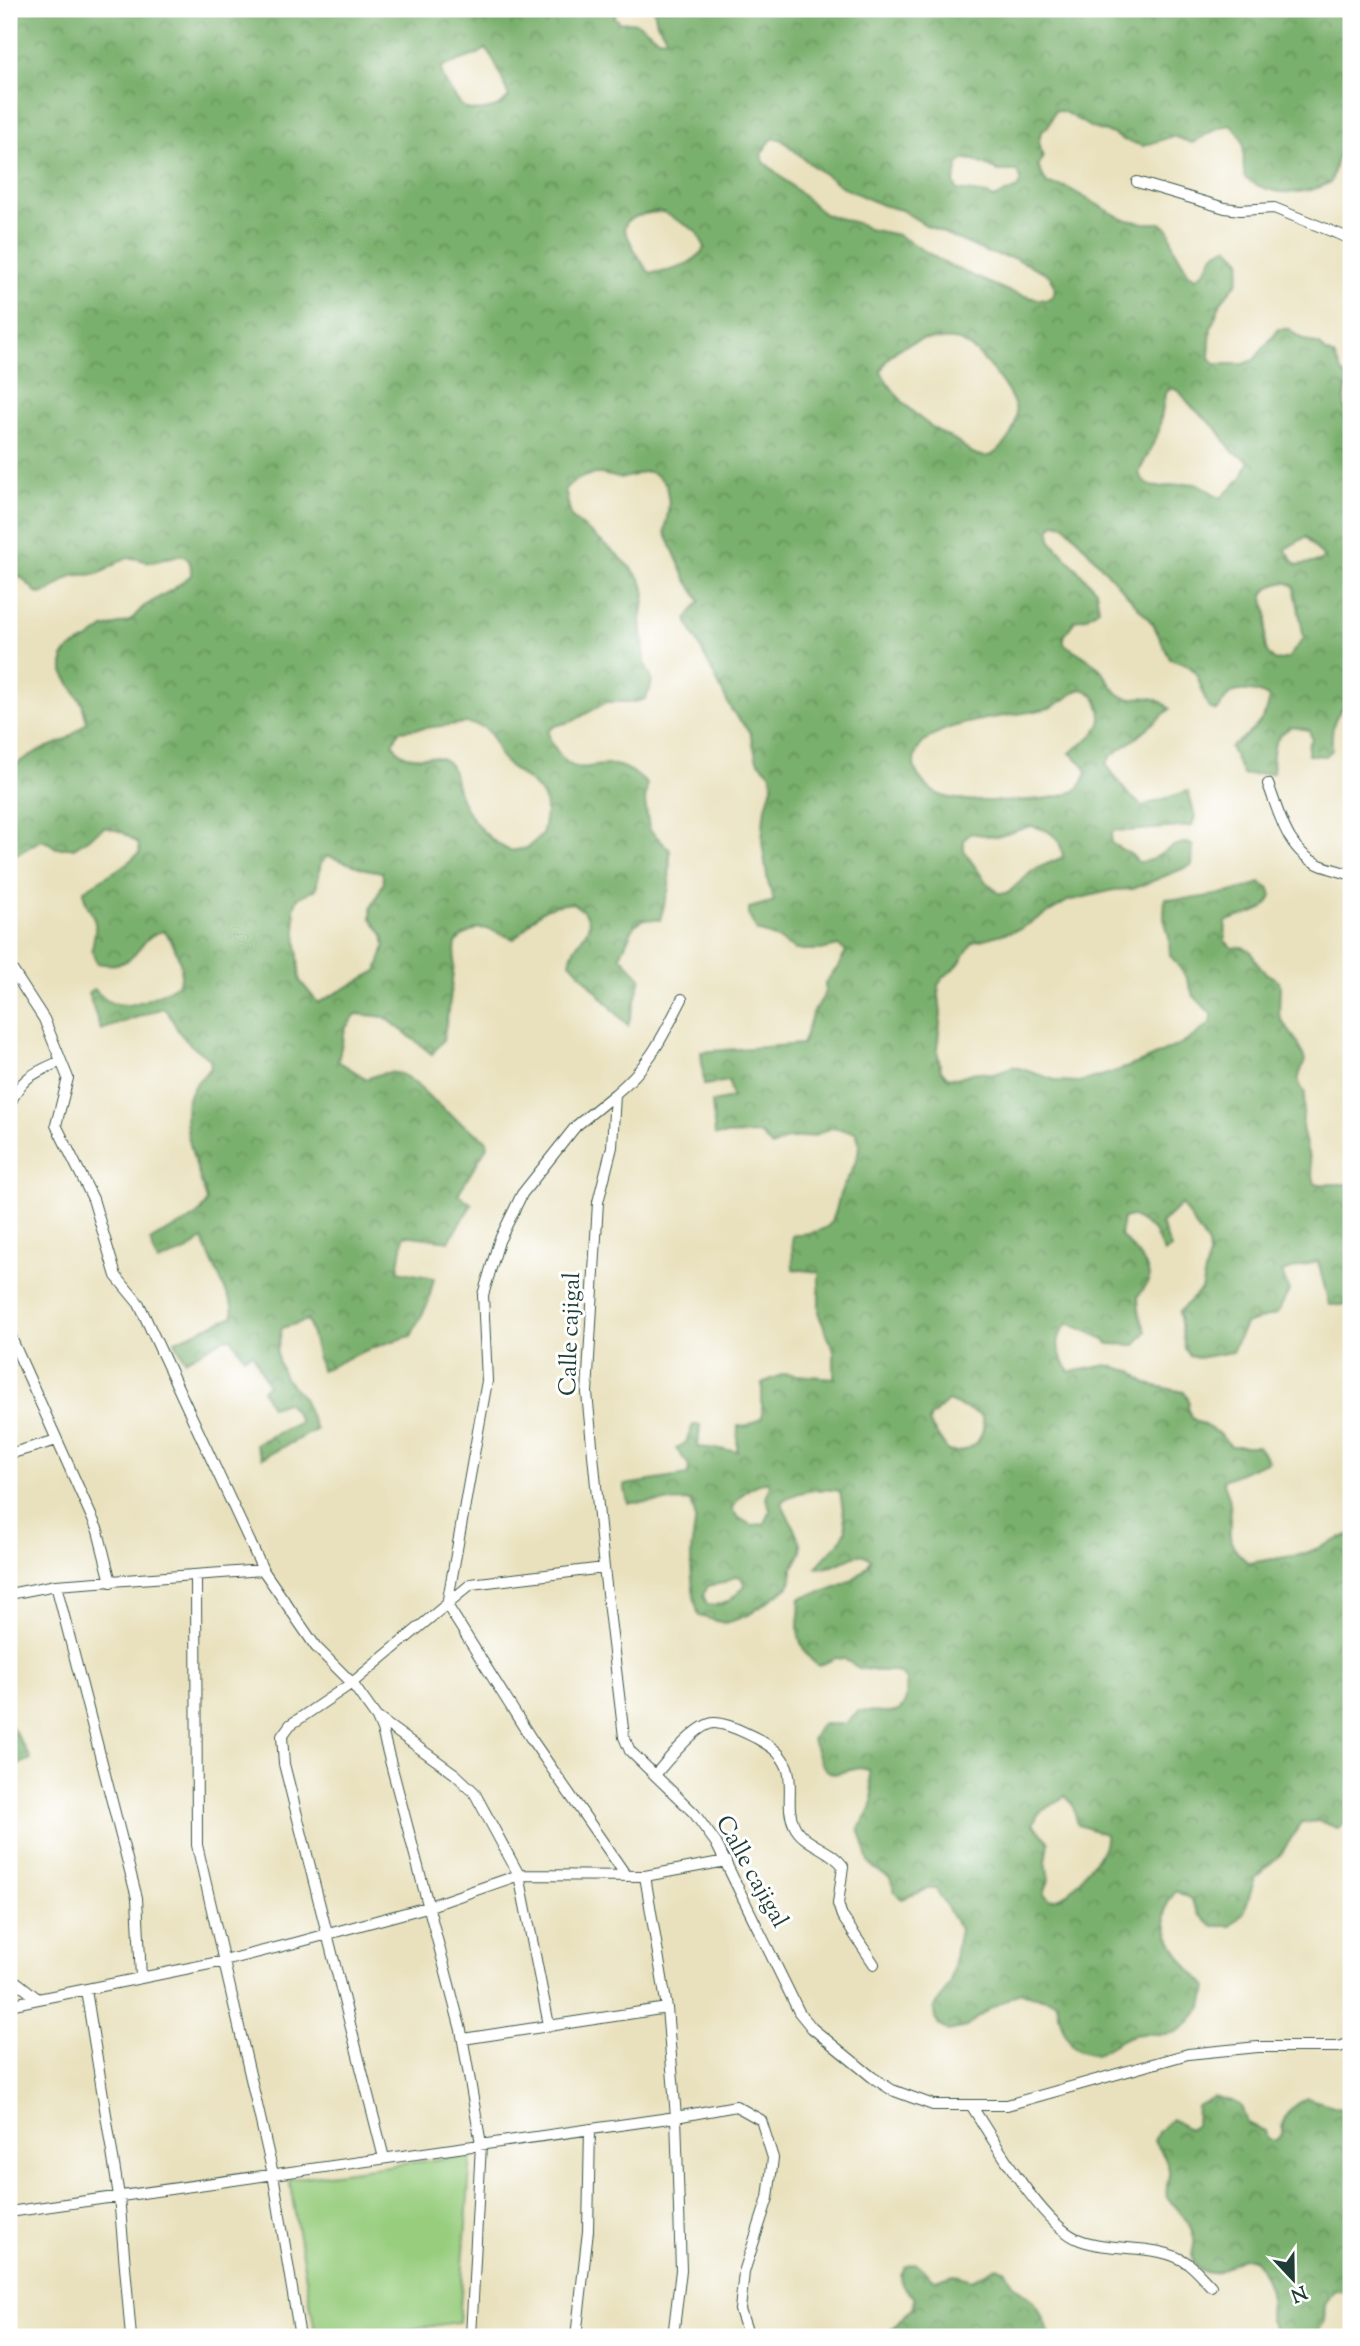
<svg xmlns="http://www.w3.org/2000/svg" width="1360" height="2346" viewBox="0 0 1360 2346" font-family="'Sorts Mill Goudy',serif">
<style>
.green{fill:#98cd7e;stroke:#5c8559;stroke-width:2}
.forest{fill:url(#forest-crowns);stroke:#4c7650;stroke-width:2;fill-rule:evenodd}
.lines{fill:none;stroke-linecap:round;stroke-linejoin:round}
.minor-casing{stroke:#3d5649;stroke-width:12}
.minor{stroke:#fff;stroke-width:10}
.labels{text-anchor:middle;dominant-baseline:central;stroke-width:6;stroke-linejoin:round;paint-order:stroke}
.street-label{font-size:24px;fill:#1f3d34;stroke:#fff}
</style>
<defs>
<pattern id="forest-crowns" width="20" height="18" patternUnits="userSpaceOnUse" patternTransform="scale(1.75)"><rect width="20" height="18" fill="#7ab06d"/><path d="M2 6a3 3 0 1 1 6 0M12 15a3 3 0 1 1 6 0" fill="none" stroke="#63905a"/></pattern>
</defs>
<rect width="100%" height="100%" fill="#fff"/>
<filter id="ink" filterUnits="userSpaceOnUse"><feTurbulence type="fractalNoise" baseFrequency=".0143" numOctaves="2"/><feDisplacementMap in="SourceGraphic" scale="14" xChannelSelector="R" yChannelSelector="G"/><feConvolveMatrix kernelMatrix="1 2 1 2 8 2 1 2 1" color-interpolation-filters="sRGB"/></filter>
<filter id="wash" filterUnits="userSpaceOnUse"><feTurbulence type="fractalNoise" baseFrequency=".00686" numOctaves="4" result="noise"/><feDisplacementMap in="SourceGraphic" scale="28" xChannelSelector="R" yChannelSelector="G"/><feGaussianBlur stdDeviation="1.57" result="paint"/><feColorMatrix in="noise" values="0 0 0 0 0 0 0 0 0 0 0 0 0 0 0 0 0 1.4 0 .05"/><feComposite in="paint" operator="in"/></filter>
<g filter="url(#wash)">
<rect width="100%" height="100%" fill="#e9e1bd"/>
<path class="green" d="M471,2155L459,2322L358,2337H316L289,2179Z"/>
<path class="forest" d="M9,9H619L614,17L621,23C648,17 649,43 667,38L657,23L654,9H1351V144L1338,155L1331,182C1304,196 1271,197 1245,178C1240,156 1251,140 1230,125C1214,127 1206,136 1192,143L1173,136L1143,146L1124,140L1113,134L1092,128L1064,112L1055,110L1048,127L1041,132L1039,141L1043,158L1038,166L1047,184L1066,187L1123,219L1143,223H1161L1169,230L1174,248L1188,272L1195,278C1213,269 1205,253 1228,247L1241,260L1238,281L1221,302L1211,328L1209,356L1215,364H1244L1254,360L1279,329H1289C1297,337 1309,343 1320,345L1326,352L1334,356L1342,372L1348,379L1344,405L1351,419V708H1343C1332,718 1331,736 1332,750L1326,756L1308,755V746L1312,739L1309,730L1291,727C1271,738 1272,752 1273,773L1243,775L1230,747C1246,737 1269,719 1269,698C1260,691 1237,687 1228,696C1224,699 1221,707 1217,711L1209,708C1201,695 1201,672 1187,665C1182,662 1175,662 1170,659L1153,624L1065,525L1054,523L1050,530L1051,541L1096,590L1099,609L1085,618L1076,620L1064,635V644C1075,651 1092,660 1100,669C1108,677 1111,689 1120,695C1132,704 1151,688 1170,709L1136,738L1111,756L1106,764L1128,794L1142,806L1188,791L1195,817L1192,826L1128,831L1115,830L1112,833L1111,843L1132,855L1138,862C1158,863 1168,842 1188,843L1193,846L1192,865L1133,889L1114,890L1068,901L1020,929L973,942L958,965L944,977L938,985L941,1014L937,1050L941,1070L947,1077L956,1078L976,1072L995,1074L1013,1066L1058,1081L1079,1082L1115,1072L1143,1061L1187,1041L1210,1024L1212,1015L1193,995L1187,978L1170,955L1169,937L1164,918L1165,898C1189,902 1238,892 1260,883L1269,888L1272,896C1265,916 1242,913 1226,922L1225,941L1233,948L1242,947L1251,951C1256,963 1262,973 1275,978L1280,985L1279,1013L1282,1021L1298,1043L1305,1060C1301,1074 1293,1080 1305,1092L1302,1128L1315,1184H1351V1305H1329L1318,1261L1282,1272L1289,1291L1277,1314L1245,1324L1232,1352L1198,1358L1190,1356L1185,1349L1179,1312L1201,1290L1209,1255L1208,1245L1181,1204L1161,1224L1171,1248L1164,1253L1154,1231L1132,1216L1123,1218L1120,1235C1129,1245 1154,1267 1148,1282C1146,1287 1141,1292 1138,1296L1139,1314L1146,1331L1135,1345L1109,1344L1102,1338L1068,1323C1052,1340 1058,1355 1070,1372L1107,1365L1133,1372L1147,1384L1184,1392L1189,1400L1188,1410L1192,1418L1218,1433L1231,1446H1258L1269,1461L1223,1480C1225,1487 1229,1495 1230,1502C1233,1530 1220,1541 1249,1563L1304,1554L1351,1534V1818L1338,1828L1319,1821L1301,1823L1281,1854L1255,1878L1244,1912L1231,1926H1214L1199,1915L1191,1899L1176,1891C1173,1895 1169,1900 1167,1905C1158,1931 1187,1971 1207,1985C1205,2004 1204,2005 1192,2019C1169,2045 1158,2028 1130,2036C1119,2040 1107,2049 1096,2055C1091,2053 1082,2053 1078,2050C1064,2040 1059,2018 1057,2002L1020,1992L988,2010L966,2027L948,2031L940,2026L935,2018L934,2009L950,1983L960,1929L936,1889H927L902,1899L895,1893L890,1878L875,1869L869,1862L859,1828C879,1801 872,1801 869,1770L860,1768L834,1774L826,1770L821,1763L812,1740L821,1724H845L858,1711C889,1710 910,1725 906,1679L899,1673L890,1671H877L859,1668L844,1659L835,1658L819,1666C807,1659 798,1642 798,1627C798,1617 801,1609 799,1599C808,1593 816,1594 826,1591C843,1585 863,1577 871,1560C855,1543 842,1572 816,1567L840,1541L846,1530L840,1491C822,1487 796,1491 781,1502L801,1543V1552L792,1569V1578L788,1587L750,1614L732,1621L724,1623L699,1616C693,1598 691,1575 691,1555C691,1535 701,1520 690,1501L628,1503L624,1485L688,1475L689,1465L676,1449L686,1442L693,1425H700L698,1447L737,1451L738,1426H747L762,1418V1383L784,1374L834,1378V1351L819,1315V1272L793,1269L792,1236C802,1233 821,1233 829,1225C836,1218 837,1204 840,1194C848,1175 866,1154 856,1132L831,1128L813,1136L787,1139L772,1147L760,1134L715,1135L712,1102L732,1098L729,1081L704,1085L701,1052L802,1044C807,1034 808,1025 812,1015C818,1003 827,997 825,983L838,967L846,951L838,946L821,950H795L775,937L757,931L749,916V908L774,901L768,882L762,842L764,815L773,782L770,773L757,760L750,732L732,711L686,619L700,601L685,577L665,532L669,504L666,484C645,462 643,476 621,478C614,478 607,474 599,474C588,473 572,481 565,489L571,517L619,556L639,577L643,585L645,594L641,620L645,664L652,680L650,690L645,699L635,702H607L573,721L555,726L548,731C549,740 554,747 560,755C577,778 591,762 614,765C628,767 637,775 647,784L645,802L649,829L670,850L669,888L660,920L643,919L634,926L620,956L641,978L628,1026L570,962C573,935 610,927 572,903C563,904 552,905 544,910C533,916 525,931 514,939L489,929L478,928L462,936L456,943L450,1001L443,1040L432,1054L385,1017L356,1014L345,1029L338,1061L367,1079C403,1061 413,1083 437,1104C452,1117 469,1128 486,1140L488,1145L458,1194L472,1204L449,1241L404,1235L398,1271L434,1278L428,1303L411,1336C392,1341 374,1347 357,1354C344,1359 334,1366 321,1370L308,1320L282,1328L277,1352L278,1361L285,1378L303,1398L316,1430L262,1458L255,1444L300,1422L295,1412L286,1402L271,1407L262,1390L268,1385L253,1353L244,1357L231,1338L223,1339L185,1360L175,1341L233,1316L232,1305L202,1239L189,1250L158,1262L150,1241C167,1228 199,1223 207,1201C199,1171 175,1119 192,1089C197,1081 205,1074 211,1068L210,1059C197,1051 188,1044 179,1032C173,1023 172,1015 163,1008L101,1030L88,993L94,989C100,994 105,1001 112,1003C116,1004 124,1005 128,1005C139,1004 173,990 179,982C187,970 173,941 164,931C133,936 144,972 97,963C87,946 97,939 95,923C93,911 83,904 84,890L125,865L140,852L138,843L122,832L105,827L74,848H56L49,843L41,840L11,858L9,852V768L38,751L66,740L87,722L82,704L63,672V655L71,648L89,639L104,628L130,621L143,607L176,587L191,575C193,543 169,560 152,562C145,562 138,558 131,558C117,558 110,571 97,574C88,576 79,573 70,577C58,582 53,594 38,594L21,577L9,581ZM486,49C494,56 505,86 509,97C501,106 496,108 484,110C463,113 460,105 449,88C445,80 441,76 442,67L478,54ZM772,139H781L810,164L844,188L882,205L901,210L926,225L988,253L1017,259L1044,272L1051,277L1055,286L1054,295L1046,300L1036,299L1008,291L948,265L898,235L868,229L860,224L824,214L764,162L761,154ZM965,159L974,160L998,171H1017L1021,180L1018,188L994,198L986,194L957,190L954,182L958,164ZM663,212L696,231L705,247C696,264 668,274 649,272L637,255L624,229L627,221C639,214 649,212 663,212ZM924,339C936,340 952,338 962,342C979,350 1015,394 1016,413C1017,423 1011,436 1005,443C999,448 996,455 988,456C972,458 963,444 951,438C920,423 898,401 881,372C887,352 905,344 924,339ZM1171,388L1179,391L1191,406L1217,429L1233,452L1249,461L1242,477L1221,498C1212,494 1204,485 1195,484C1175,480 1149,499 1139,473L1159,431L1165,394ZM1306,537L1324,558L1319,562L1296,565L1285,549ZM1286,582L1294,586L1304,638L1288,658L1276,661C1257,649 1269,631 1267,612C1266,606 1264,600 1263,594C1269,586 1276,584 1286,582ZM1081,689C1090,691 1095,695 1098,703C1109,729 1089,738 1070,753L1083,764L1087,772C1084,780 1081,788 1072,792C1050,803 963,804 940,795C929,791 914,775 914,763C916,717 1017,718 1049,708C1060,705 1070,694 1081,689ZM466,723C474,725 481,725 487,730C496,738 495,751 502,759C517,776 536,780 545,802C548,812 544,825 542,835L527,848L510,851C486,839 466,816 458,790C454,779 456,769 446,761C430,749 406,769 393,743L399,731ZM1031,826C1050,830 1061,836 1063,857L1033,870L1008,893H999L986,882L964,851V840L970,833L997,837ZM328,856L365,869L382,872L384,882L371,908V918L383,935L385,946L377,971L318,1003L300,981L294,907L298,898L316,889L321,862ZM948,1401L981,1415C991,1434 968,1457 948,1451L929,1423L930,1418ZM768,1481L770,1485L766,1499C772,1510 771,1513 764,1524L751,1525L738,1517L732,1510C740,1492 751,1486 768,1481ZM736,1576L741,1577L745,1586C731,1599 728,1607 707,1604L703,1595L708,1586L723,1583ZM1065,1796L1072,1803L1078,1825L1105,1834C1106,1851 1098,1857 1088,1868C1077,1882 1070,1899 1050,1900L1044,1894L1049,1880L1046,1862L1049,1842L1033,1824L1039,1813Z
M9,1722L31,1759L9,1769Z
M1213,2097L1232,2101L1241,2106L1247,2123L1265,2131L1267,2139L1275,2141L1282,2134C1281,2116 1292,2105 1307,2098L1351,2111V2293L1334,2290L1325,2305L1324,2323L1313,2337H1281C1277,2331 1271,2326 1270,2319C1267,2310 1272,2301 1270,2292C1268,2285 1259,2262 1253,2259C1232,2250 1218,2290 1195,2264C1188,2256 1196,2247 1194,2238C1192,2224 1177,2207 1167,2198C1165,2188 1168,2183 1169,2174C1170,2163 1160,2150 1154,2141L1158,2132L1172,2119L1188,2129L1196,2125L1197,2106Z
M915,2263C924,2268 926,2276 935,2280L954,2274L972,2280L997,2267L1006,2271L1015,2287L1032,2299L1038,2307L1050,2335L1047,2337H870L889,2332L913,2307L915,2298L902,2285L901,2275L905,2267Z"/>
</g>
<g filter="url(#ink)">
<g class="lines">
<g class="minor-casing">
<path id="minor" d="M1137,182L1225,208L1240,210L1274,208L1351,239
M1268,784C1280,815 1287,851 1320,865C1330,869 1341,871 1351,875
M9,965L44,1019L68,1078L56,1125L93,1199L116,1276L139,1304L263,1570L316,1647L352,1683L377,1718L382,1730L461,2030L481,2144L471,2337
M682,999C662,1038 650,1065 615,1094L612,1147L598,1202L587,1393L604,1568L624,1737L630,1751L694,1813L716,1843L799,2012L812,2028L872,2077L892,2090L933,2105H1007L1188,2054L1258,2047H1339L1351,2043
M615,1094L576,1126L522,1194L499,1241L483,1295L487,1381L447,1605L532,1740L625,1874
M9,1107C20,1077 34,1073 61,1061
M9,1333L98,1531L111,1582
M9,1454L57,1440
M196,1575L197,1845L273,2174L300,2337
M56,1585L137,1898L141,1978
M9,1594L56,1585L263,1570
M378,1718L455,1774L474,1792L519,1875L549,2025
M655,1775C666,1762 698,1722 715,1723C729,1724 744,1732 756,1738C770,1746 780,1751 787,1767C794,1785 785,1806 794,1825C803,1845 830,1848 843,1866L838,1904L842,1916L874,1964
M645,1876L667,2008L676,2117L681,2270L673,2337
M9,1976L38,1999
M86,1990L119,2196L131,2337
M9,2005L224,1961L295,1943L427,1907L519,1875L645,1876L726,1861
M463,2039L667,2008
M971,2105C993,2139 1043,2227 1080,2240C1115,2253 1158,2242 1189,2264C1197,2270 1204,2279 1211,2286
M384,2158L284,1764L282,1736L290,1725L352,1683L471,1584L604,1568
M9,2212L676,2117L736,2106L761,2120L773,2158L768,2198L744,2272L740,2310L749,2337
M576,2337L588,2231L590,2129"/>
</g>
<use href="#minor" class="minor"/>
</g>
</g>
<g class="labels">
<g class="street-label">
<text transform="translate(571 1334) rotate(-88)">Calle cajigal</text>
<text transform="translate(751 1872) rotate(61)">Calle cajigal</text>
</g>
</g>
<rect width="1360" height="2346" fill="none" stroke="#fff" stroke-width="35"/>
<g transform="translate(1293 2279) rotate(158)" stroke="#ffffff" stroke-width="5" paint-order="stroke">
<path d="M0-5L12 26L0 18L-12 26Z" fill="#1f3d34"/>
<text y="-10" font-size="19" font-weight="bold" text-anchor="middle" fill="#1f3d34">N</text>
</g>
</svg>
